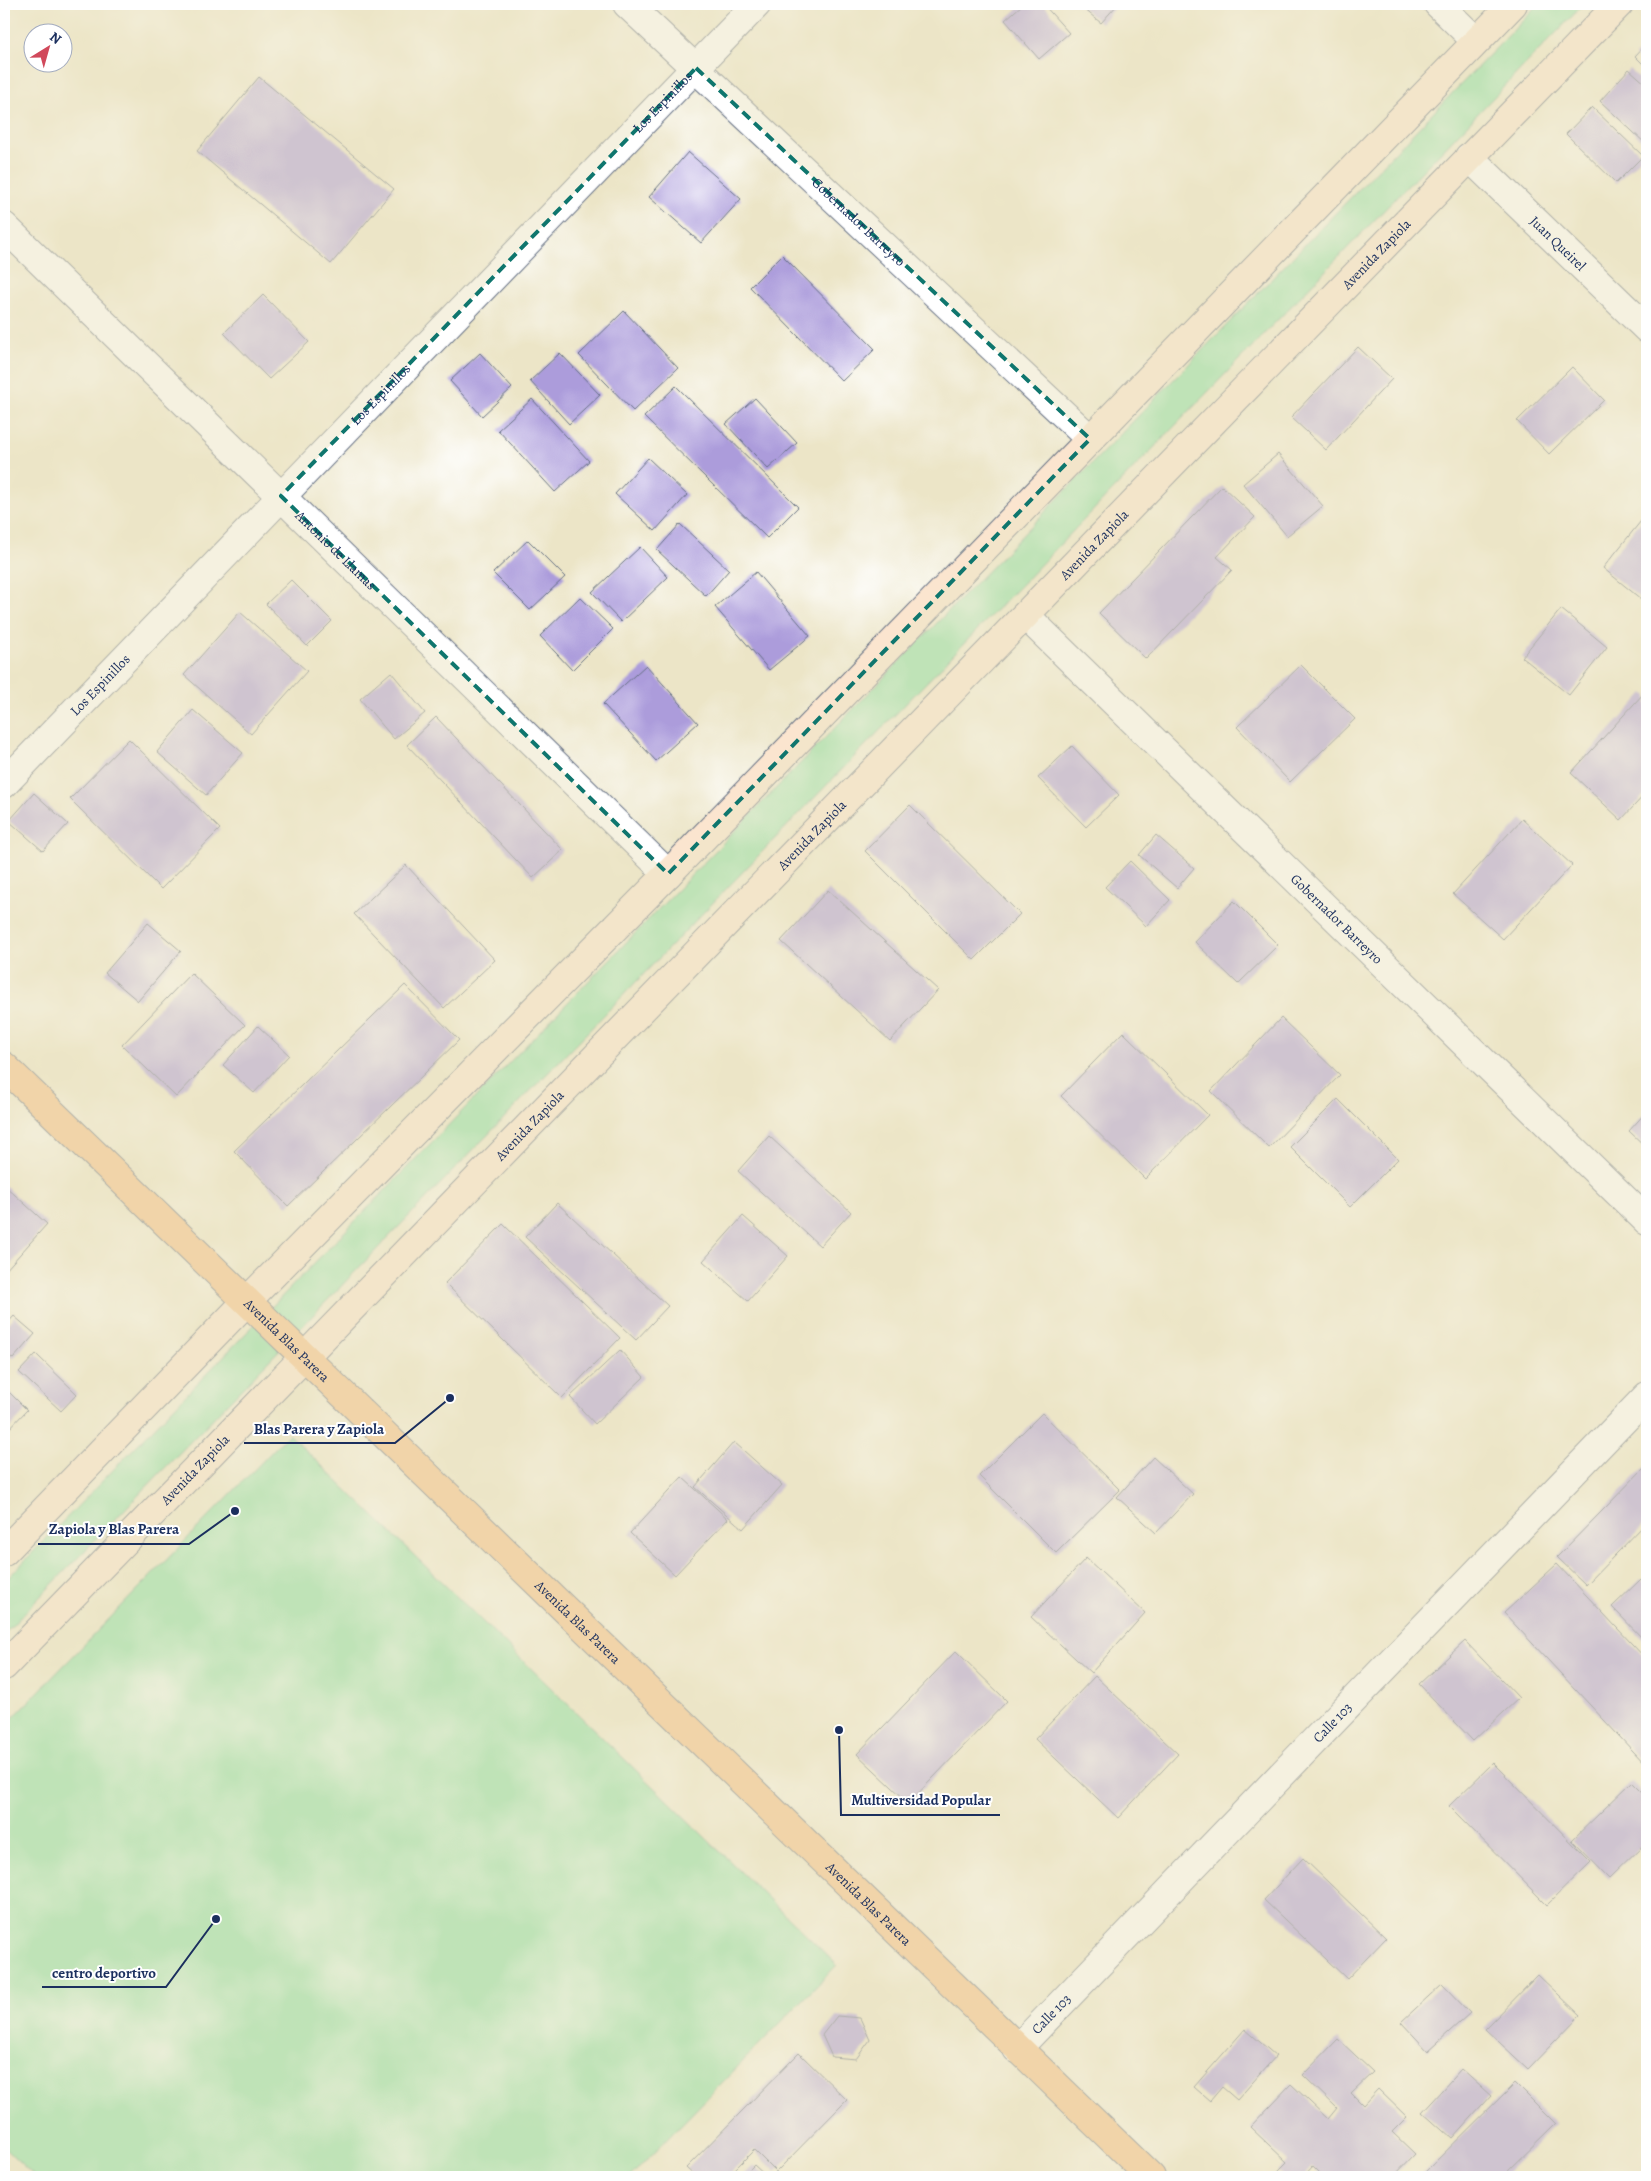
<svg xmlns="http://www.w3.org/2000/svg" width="1651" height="2181" viewBox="0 0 1651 2181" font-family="Alegreya,serif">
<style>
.green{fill:#88e0a4;stroke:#528881}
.building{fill:#ac9cdb}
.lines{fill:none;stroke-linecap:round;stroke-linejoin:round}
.street-casing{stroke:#646f83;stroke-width:30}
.secondary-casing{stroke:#646f83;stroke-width:30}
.primary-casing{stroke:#646f83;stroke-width:30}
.street{stroke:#fff;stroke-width:28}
.secondary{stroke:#fbe5cf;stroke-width:28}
.primary{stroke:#f5bf86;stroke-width:28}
.marked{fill:none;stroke:#0f766e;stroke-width:4;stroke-dasharray:10 6;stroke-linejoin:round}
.labels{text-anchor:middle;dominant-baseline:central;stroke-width:4;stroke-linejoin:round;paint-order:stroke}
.street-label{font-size:14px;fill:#1b2f5e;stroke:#fff}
.leader{fill:none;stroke:#1b2f5e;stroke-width:2}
.callout-dot{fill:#1b2f5e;stroke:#fff;stroke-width:2}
.callout-label{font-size:15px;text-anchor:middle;font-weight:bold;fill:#1b2f5e;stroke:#fff;stroke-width:4;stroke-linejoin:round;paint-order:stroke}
</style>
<rect width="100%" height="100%" fill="#fff"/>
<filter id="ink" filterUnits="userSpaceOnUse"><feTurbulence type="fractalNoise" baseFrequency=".02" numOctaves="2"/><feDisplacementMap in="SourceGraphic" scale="10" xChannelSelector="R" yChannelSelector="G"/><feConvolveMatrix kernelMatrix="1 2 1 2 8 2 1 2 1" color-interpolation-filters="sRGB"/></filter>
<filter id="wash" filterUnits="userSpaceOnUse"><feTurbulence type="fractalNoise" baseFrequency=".0096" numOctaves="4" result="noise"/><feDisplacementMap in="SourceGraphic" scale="20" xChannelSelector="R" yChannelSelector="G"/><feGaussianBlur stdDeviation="1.12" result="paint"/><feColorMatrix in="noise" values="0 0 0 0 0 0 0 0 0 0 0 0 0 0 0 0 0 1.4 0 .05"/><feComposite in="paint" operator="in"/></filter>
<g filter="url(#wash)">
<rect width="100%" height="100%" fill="#ece5c7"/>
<path class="green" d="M1539,4H1584L4,1634V1582Z
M289,1434L837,1965L630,2177H35L4,2147V1727Z"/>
<g id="blocks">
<path class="building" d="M1023,4H1043L1069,33L1039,59L1005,20Z
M1078,4H1118L1101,23Z
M1647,43V68L1635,56Z
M1629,69L1647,85V145L1600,101Z
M259,77L394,189L331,264L197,151Z
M1592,107L1643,156L1616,183L1566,134Z
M688,152L741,199L701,243L649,197Z
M782,255L875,349L842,381L750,287Z
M263,295L309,342L269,379L224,333Z
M624,311L678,368L633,411L579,355Z
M1358,347L1392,379L1326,450L1291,417Z
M480,353L512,388L482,416L450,381Z
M560,353L600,395L569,424L530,381Z
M1572,367L1604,400L1549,454L1517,421Z
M676,386L798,507L767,538L644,417Z
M755,398L797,443L768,469L726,424Z
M532,399L589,461L555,492L498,430Z
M1278,454L1323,506L1287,536L1243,484Z
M648,458L687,495L655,531L615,494Z
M1222,486L1255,517L1217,557L1232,570L1146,659L1099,613Z
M1641,521L1647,526V604L1603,568Z
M680,524L729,570L706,596L657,550Z
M528,540L565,577L530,610L493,573Z
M640,547L668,577L621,622L592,592Z
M756,572L810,636L769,670L715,607Z
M291,580L332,621L307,646L266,604Z
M580,597L613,629L572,670L540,636Z
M1561,609L1607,647L1569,695L1522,657Z
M240,612L307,671L251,734L184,675Z
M646,665L698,723L656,761L603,704Z
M1301,665L1355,719L1290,782L1237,727Z
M391,672L425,713L394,739L360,699Z
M1644,693L1647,696V792L1621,820L1571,773Z
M193,710L243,753L206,795L157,752Z
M436,717L563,850L533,878L407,745Z
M129,739L220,829L161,889L70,799Z
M1072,746L1119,795L1086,827L1038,778Z
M34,793L68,824L43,851L9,821Z
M910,805L1020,914L974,960L865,851Z
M1522,819L1572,865L1503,939L1453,894Z
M1156,835L1194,868L1177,888L1139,855Z
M1130,861L1170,900L1146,926L1105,887Z
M406,865L495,960L444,1008L354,914Z
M828,890L938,990L890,1041L781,941Z
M1234,901L1278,945L1238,984L1195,942Z
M148,923L181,951L138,1001L105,973Z
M191,973L245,1025L176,1097L122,1045Z
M405,985L459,1040L288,1206L234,1151Z
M1281,1018L1340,1075L1269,1148L1211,1091Z
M258,1026L289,1055L254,1093L223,1065Z
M1123,1032L1208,1115L1145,1179L1061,1096Z
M1338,1099L1398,1159L1350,1207L1290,1147Z
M1647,1111V1148L1629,1131Z
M769,1136L851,1212L820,1246L738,1171Z
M4,1185L47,1224L4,1272Z
M557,1203L668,1306L636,1340L525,1237Z
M743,1216L788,1256L748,1301L703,1261Z
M503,1224L620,1338L562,1398L445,1283Z
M14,1316L35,1334L13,1359L4,1351V1327Z
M620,1350L644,1377L595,1424L570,1397Z
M36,1354L77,1394L61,1411L19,1372Z
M4,1387L27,1410L4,1434Z
M1042,1413L1120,1490L1056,1553L979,1476Z
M734,1442L782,1485L743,1529L695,1487Z
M1153,1457L1193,1494L1156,1533L1117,1497Z
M1647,1465V1522L1586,1585L1557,1557Z
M682,1477L728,1519L675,1575L630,1533Z
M1086,1558L1145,1613L1091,1673L1031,1617Z
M1557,1564L1647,1660V1766L1504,1613Z
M1641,1579L1647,1585V1643L1612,1607Z
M1465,1641L1519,1698L1473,1741L1419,1684Z
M956,1651L1007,1701L909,1803L857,1754Z
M1095,1676L1178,1754L1118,1818L1035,1739Z
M1493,1763L1591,1862L1547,1905L1449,1806Z
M1632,1782L1647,1797V1841L1609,1878L1572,1840Z
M1303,1858L1386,1938L1347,1979L1264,1900Z
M1538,1975L1580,2015L1528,2069L1485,2029Z
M1442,1984L1470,2013L1428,2051L1401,2022Z
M837,2016L860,2018L870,2040L856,2059L832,2057L822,2035Z
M1245,2029L1276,2056L1237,2100L1222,2087L1210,2101L1194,2087Z
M1338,2039L1373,2072L1351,2093L1363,2105L1378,2089L1407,2117L1392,2132L1415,2154L1393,2177H1324L1313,2166L1303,2177H1285L1278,2171L1287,2162L1250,2127L1291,2084L1328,2119L1337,2108L1303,2075Z
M799,2053L847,2100L776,2172L754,2150L727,2177H696L686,2168Z
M1461,2069L1491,2096L1452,2139L1422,2112Z
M1515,2083L1556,2124L1502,2177H1420Z
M754,2165L767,2177H742Z"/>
</g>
</g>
<g filter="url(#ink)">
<use href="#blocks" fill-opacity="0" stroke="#646f83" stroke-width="1"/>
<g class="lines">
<g class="street-casing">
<g id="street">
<path id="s1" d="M627,4L1090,439"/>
<path d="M1438,4L1476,41"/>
<path id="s2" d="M1469,157L1647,329"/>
<path id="s3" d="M4,226L668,874"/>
<path id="s4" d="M1026,616L1647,1221"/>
<path id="s5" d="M4,784L757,4"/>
<path id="s6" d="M1017,2049L1647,1396"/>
</g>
</g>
<g class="secondary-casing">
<g id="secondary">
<path d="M4,1552L247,1301L668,874L1513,4"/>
<path id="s7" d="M4,1666L1619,4"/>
</g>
</g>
<g class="primary-casing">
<g id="primary">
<path id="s8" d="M4,1066L1151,2177"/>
</g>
</g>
<use href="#street" class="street"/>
<use href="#secondary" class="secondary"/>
<use href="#primary" class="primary"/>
</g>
</g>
<path d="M0 0H1651V2181H0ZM696,68L1090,439L668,874L281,496Z" fill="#ece5c7" fill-opacity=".55" fill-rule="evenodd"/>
<path class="marked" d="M696,68L1090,439L668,874L281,496Z"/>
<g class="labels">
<g class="street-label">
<text stroke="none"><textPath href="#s5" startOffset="948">Los Espinillos</textPath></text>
<text stroke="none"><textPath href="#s1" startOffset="318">Gobernador Barreyro</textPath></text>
<text stroke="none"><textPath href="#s2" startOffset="124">Juan Queirel</textPath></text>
<text stroke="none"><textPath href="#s7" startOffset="1969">Avenida Zapiola</textPath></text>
<text stroke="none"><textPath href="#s5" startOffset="542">Los Espinillos</textPath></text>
<text stroke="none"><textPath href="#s7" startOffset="1564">Avenida Zapiola</textPath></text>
<text stroke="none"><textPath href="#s3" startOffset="464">Antonio de Llamas</textPath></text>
<text stroke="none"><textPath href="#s5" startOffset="138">Los Espinillos</textPath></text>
<text stroke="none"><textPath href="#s7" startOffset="1159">Avenida Zapiola</textPath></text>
<text stroke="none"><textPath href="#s4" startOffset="434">Gobernador Barreyro</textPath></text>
<text stroke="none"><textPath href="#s7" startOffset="754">Avenida Zapiola</textPath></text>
<text stroke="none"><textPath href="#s8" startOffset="394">Avenida Blas Parera</textPath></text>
<text stroke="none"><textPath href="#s7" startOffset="274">Avenida Zapiola</textPath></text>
<text stroke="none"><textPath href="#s8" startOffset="799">Avenida Blas Parera</textPath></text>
<text stroke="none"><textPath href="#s6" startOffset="454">Calle 103</textPath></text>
<text stroke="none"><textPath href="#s8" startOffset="1204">Avenida Blas Parera</textPath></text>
<text stroke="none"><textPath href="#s6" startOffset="49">Calle 103</textPath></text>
</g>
</g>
<path class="leader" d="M450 1398L395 1443H244M235 1511L189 1544H38M839 1730L841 1815H1000M216 1919L166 1987H42"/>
<g class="callout-dot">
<circle cx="450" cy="1398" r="5"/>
<circle cx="235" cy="1511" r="5"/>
<circle cx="839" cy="1730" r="5"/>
<circle cx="216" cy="1919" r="5"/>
</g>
<g class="callout-label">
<text x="319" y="1434">Blas Parera y Zapiola</text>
<text x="114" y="1534">Zapiola y Blas Parera</text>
<text x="921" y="1805">Multiversidad Popular</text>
<text x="104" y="1978">centro deportivo</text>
</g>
<rect width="1651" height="2181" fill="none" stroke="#fff" stroke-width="20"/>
<g transform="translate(48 48) rotate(37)"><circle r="24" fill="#ffffff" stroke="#a4acbf"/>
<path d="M0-4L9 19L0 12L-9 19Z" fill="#d1495b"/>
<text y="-8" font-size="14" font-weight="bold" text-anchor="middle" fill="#1b2f5e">N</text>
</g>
</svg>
